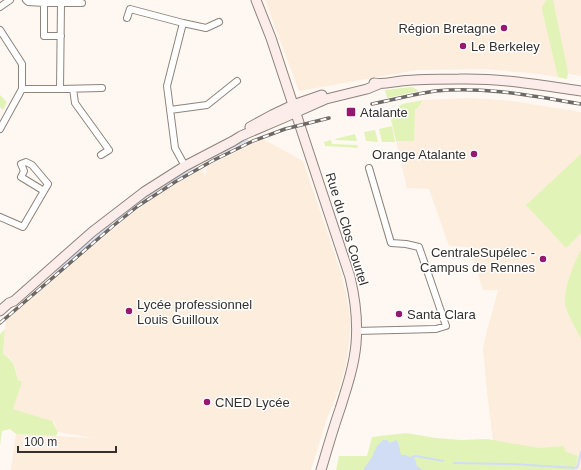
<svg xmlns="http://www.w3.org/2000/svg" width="581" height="470" viewBox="0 0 581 470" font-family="Arial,sans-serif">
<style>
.built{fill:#fdeddd}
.green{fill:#e2f3b8}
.water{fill:#d1ddf5}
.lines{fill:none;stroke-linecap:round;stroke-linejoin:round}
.stream{stroke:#d1ddf5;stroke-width:2}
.minor-casing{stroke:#8d847a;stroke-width:8}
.secondary-casing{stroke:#8d847a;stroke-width:11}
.minor{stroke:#fff;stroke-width:6}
.secondary{stroke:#fcecea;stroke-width:9}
.rail-casing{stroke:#6e6965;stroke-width:3.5}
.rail{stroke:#fff;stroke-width:2;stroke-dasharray:6;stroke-linecap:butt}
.poi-dot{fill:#961871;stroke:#fff;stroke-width:1.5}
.labels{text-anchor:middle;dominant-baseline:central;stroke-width:3;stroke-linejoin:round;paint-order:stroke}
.poi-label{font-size:13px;fill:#34302d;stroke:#fff;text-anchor:start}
.street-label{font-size:13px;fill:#34302d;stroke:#fff}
</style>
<rect width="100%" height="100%" fill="#fff8f2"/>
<path class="built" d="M265,0H581V76L569,74L568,73L567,79L539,74L484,69L417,70L299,91Z
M471,98L512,101L581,112V470H476L493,440L487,392L483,349L487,330L493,309L498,290H483L469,247L449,246L429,189L407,188L390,115L418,108L423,100Z
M263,139L303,161L341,273L346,293L350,318V330L349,342L346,365L339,389L327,418L311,470H11L16,434L93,438L58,432L54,422L13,409L22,381L18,380L15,367L9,357L3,354L6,320L129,216L145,204L169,188L202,169L205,178L207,166Z"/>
<path class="green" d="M547,0H553L568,72L567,79L558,77L542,10V6Z
M412,87L419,91L387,98L385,90Z
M0,95L7,102L3,110L0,107Z
M423,100L418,108L415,109L414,141H396L390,115L402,104Z
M392,126L395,142H382L379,129Z
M375,130L378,142L366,141L364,132Z
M355,134L357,141L336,140L335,139Z
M331,140L332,144L357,145L358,148L325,146L324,142Z
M581,154V233L566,248L526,205Z
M581,250V339C576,329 567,314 565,304C563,291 574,262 581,250Z
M5,329L3,354C14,360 15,368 18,380L23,382H22L13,409L52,421L58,432L56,436L16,434L10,429L2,431L0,446V334Z
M406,433L436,438L461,440L487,439L539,448L564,446L566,452L578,456L575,470H336L339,456H367L372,437Z"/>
<path class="water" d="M383,440H387L390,443L396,440L398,442L401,455H405L415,459L417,466L423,470H363L372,457L377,446Z"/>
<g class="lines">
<path class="stream" d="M221,153L247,140
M212,158L218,155
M190,170L196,166
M165,186L188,171
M148,196L162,187
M138,202L146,198
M116,221L135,205
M92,241L111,225
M68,261L89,243
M56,273L66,263
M412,457L416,456L443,461
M454,463L512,464L577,468L579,461L581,452"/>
<g class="minor-casing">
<path id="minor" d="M26,0L28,2L44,3
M61,3H82
M0,7L10,0
M127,18L130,9L183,23L167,86L175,148L185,166
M183,23L206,28L219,22
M0,30L22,64V89L0,129
M61,36H44V3H61L60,89L102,88
M22,89H60
M73,89L75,103L109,150L101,155
M170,110L207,105L237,81
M0,217L23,227L48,184L32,165L26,162L21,164L24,171L21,177L44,191
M356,331L436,329L446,326L419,247L406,244L391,243L369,168"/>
</g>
<g class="secondary-casing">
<path id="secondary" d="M256,0L271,38L350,277C355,298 358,321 356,344C354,366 347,387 340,409C333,429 327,450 321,470
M374,83C383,85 392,82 401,81C420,79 440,79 459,79C500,78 540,85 581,91
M250,127L272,115L293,105L322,95
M0,311L9,303L14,301L92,232L144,192L185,166L233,141L241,136L283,118L326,99L367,89L379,84"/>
</g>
<use href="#minor" class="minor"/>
<use href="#secondary" class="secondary"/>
<g class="rail-casing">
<path id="rail" d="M372,104C393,100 414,94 435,91C485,86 533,96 581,104
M0,323L113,226L138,206L175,182L212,161L253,141L285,129L329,118"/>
</g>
<use href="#rail" class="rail"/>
</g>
<g class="poi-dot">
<circle cx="504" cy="28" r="4"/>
<circle cx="463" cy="46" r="4"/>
<rect x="346" y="107" width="10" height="10" rx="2"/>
<circle cx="474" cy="154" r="4"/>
<circle cx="543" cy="259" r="4"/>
<circle cx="129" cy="311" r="4"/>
<circle cx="399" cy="314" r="4"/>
<circle cx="207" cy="402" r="4"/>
</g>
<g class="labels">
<g class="poi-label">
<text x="496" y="28" text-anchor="end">Région Bretagne</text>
<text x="471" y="46">Le Berkeley</text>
<text x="360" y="112">Atalante</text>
<text x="466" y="154" text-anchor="end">Orange Atalante</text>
<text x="535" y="252" text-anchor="end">CentraleSupélec -<tspan x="535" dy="15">Campus de Rennes</tspan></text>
<text x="137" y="304">Lycée professionnel<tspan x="137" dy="15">Louis Guilloux</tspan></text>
<text x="407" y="314">Santa Clara</text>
<text x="215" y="402">CNED Lycée</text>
</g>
<g class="street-label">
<text transform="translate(347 229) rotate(73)">Rue du Clos Courtel</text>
</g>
</g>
<path d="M18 446v6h98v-6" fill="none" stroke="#34302d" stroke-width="2"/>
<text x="24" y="446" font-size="12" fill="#34302d" stroke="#ffffff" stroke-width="3" paint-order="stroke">100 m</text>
</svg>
